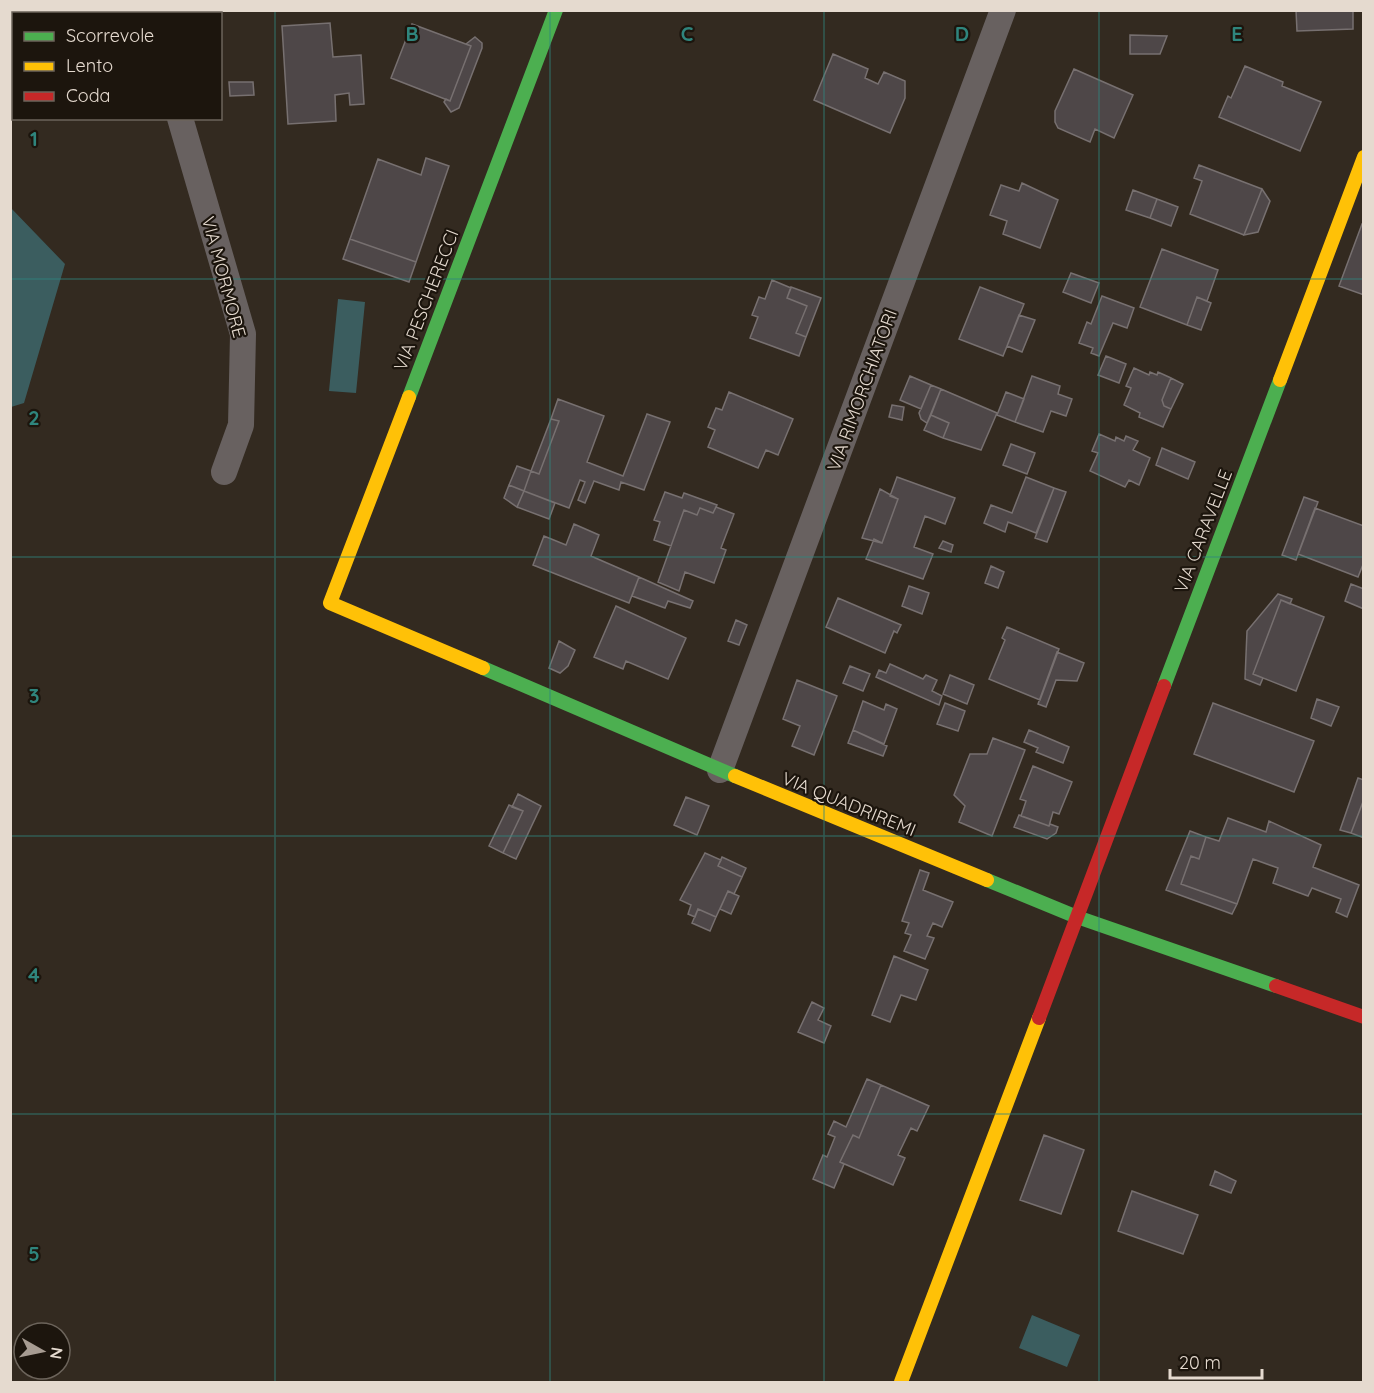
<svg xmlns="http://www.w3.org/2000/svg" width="1374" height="1393" viewBox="0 0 1374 1393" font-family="Quicksand,sans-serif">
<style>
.water{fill:#3b5d5f}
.building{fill:#4e4748;stroke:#777070;stroke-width:1.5}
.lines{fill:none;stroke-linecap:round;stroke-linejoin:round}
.street{stroke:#686160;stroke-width:26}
.fast{stroke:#4caf50;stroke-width:14}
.slow{stroke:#ffc107;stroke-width:14}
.jam{stroke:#c62828;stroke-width:14}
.grid{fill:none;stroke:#2f857d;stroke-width:1.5;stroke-opacity:0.55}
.labels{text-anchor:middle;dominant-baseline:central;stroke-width:4.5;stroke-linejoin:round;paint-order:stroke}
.street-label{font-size:18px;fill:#e5dacf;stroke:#1c150d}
.grid-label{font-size:20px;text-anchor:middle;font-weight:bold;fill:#2f857d;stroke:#1c150d;stroke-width:4.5;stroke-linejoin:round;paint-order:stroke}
</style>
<rect width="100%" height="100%" fill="#332a20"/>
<path class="water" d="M10,207L65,264L24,403L11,407Z
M338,299L365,302L356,393L329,391Z
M1032,1315L1080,1335L1067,1367L1019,1348Z"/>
<path class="building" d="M1296,10H1353V29L1297,31Z
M330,23L333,57L361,55L364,104L350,105L349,93L335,95L336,121L288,124L282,26Z
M412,24L471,46L450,101L391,78Z
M1130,35L1167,36L1160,54H1130Z
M475,37L482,43V48L459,108L451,112L444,102L446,99L450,101L471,46L466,44Z
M833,54L868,69L865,78L878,84L884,72L905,81V98L890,133L814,100Z
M1245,66L1283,82L1282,86L1321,102L1300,151L1219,117L1228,96L1231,98Z
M1074,69L1133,95L1114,138L1095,129L1090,142L1058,128L1055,122V111Z
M229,82H253L254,95L230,96Z
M426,158L449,166L416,262L350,239L378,159L421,175Z
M1199,165L1262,189L1244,235L1190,214L1202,181L1194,178Z
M1022,183L1058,200L1040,248L1003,234L1007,221L990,215L1001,185L1019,191Z
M1262,189L1270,201L1258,232L1244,235Z
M1133,190L1157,199L1150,218L1126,210Z
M1157,199L1178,207L1171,226L1150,218Z
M1362,224L1364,225V295L1339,286Z
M350,239L416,262L409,282L343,259Z
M1162,249L1218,270L1207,301L1197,297L1187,325L1140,307Z
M1071,273L1099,283L1091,303L1063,292Z
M772,280L791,288L787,298L807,306L796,333L806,337L799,356L750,338L758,317L752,315L759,297L765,299Z
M791,287L821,298L806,337L796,333L807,306L787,298Z
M980,287L1024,304L1003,356L959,339Z
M1102,296L1134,308L1127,328L1113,323L1099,356L1091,353L1093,348L1079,343L1087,322L1091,324Z
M1197,297L1211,303L1201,330L1187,325Z
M1019,315L1035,320L1022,352L1007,346Z
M1106,356L1126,364L1119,383L1098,375Z
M1134,368L1149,375L1150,372L1157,375L1158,372L1171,378L1162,400L1164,406L1171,409L1163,427L1139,417L1140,413L1124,405L1131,388L1126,386Z
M910,376L931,385L921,409L900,400Z
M1032,376L1060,386L1058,394L1072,399L1066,416L1051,411L1043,432L1015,422Z
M1171,378L1183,384L1171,409L1164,406L1162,400Z
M931,385L941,389L927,423L921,419L919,413Z
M941,389L997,413L981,450L943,438L949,423L931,415Z
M729,392L793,419L778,455L766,450L758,468L708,447L715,430L708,427L716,408L722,410Z
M1006,392L1024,399L1015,422L997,415Z
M558,399L604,416L587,462L623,476L647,414L670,422L644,490L621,482L619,490L594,481L585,503L578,500L585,482L580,480L569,508L524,491L531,471L539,474L559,421L551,419Z
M892,405L904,407L902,420L889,417Z
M931,415L949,423L943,438L924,430Z
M551,419L559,421L539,474L531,471Z
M1099,434L1115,441L1116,437L1124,441L1126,436L1138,441L1133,450L1150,458L1139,485L1129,480L1125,487L1090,471L1098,453L1092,451Z
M1011,444L1035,453L1027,474L1003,465Z
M1162,448L1195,462L1188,479L1156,465Z
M517,466L531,471L524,491L509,485Z
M897,477L955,498L945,524L925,516L914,547L933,554L923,579L866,559L874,539L882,543L898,499L890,496Z
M1026,477L1054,488L1036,533L1008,522L1005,532L984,523L991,505L1012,513Z
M509,485L524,491L517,507L504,498Z
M1054,488L1066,492L1047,542L1035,538Z
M880,489L898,499L882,543L862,538Z
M524,491L555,503L549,519L517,507Z
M665,492L682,498L684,493L717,505L713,513L700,508L697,515L684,510L671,546L654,540L660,522L654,520Z
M1304,497L1318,502L1296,560L1282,555Z
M716,507L734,514L721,548L726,550L714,583L685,572L679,591L658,582L684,510L697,515L700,508L713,513Z
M1315,508L1364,526V562L1358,577L1298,554Z
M574,524L599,535L591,556L639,577L629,603L533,565L544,536L566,545Z
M943,541L953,545L951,552L939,548Z
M991,566L1004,572L998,588L985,583Z
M639,577L693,601L690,608L668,601L665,608L632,596Z
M1351,584L1364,589V609L1345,601Z
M909,586L929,593L922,614L902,606Z
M1278,594L1292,599L1290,604L1281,600L1253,674L1263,678L1260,685L1245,679L1247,631Z
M838,598L901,625L897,633L894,631L885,653L826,627Z
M1281,600L1324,617L1296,691L1253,674Z
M616,606L686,638L668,679L626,661L623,669L594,657Z
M736,620L747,625L739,645L728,641Z
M1007,627L1059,649L1040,700L989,679L1005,640L1002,638Z
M559,641L575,650L568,666L560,673L549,668Z
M1057,652L1084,663L1077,681L1056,680L1046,707L1038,704Z
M890,664L923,679L926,675L937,680L932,691L942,696L939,705L876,677L879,670L886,673Z
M850,666L870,674L863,691L843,683Z
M950,675L974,685L967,704L943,694Z
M797,680L837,696L814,755L792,746L800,726L783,719Z
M1317,699L1339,707L1331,726L1311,718Z
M863,701L884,710L886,704L897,709L884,744L853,730Z
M945,703L965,711L958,731L937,724Z
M1213,703L1314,741L1294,792L1194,754Z
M853,730L887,746L883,756L848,743Z
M1029,730L1069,747L1063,763L1036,752L1038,748L1024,742Z
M993,738L1025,750L992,836L959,822L965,806L954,795L970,754H987Z
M1033,766L1072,782L1059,814L1053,812L1049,826L1021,816L1026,801L1020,799Z
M1358,778L1364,780V799L1351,833L1340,830Z
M518,794L541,806L516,859L503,853L523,811L512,807Z
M686,797L709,806L697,835L674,825Z
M1364,799V838L1351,833Z
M509,805L523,811L503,853L489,846Z
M1019,815L1049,826L1050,824L1058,827L1056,833L1047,839L1014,827Z
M1228,818L1266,832L1269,821L1321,845L1313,867L1359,885L1347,917L1336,912L1341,899L1312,888L1308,896L1273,883L1278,868L1253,859L1237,904L1181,884L1191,856L1199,859L1206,837L1219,841Z
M1190,831L1206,837L1199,859L1191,856L1181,884L1237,904L1232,914L1166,890Z
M705,853L721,860L718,866L742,877L734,894L728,891L716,917L698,909L695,917L688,914L691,905L680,900Z
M722,857L746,868L742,877L718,866Z
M920,870L929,873L923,890L953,902L942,927L933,923L927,936L934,938L925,959L904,951L911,935L905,933L909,923L902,921Z
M728,891L739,896L731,914L720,909Z
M698,909L716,917L710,931L692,923Z
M894,956L928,970L916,1000L901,995L890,1022L872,1015Z
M812,1002L824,1008L818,1020L831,1026L824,1043L798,1032Z
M867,1079L881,1085L859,1138L853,1135L840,1162L844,1164L834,1188L813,1179L823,1155L827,1157L835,1137L828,1134L834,1121L846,1127Z
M881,1085L929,1106L917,1131L911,1128L898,1155L905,1158L893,1185L840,1162L853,1135L859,1138Z
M1044,1135L1084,1150L1061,1214L1020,1200Z
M1215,1171L1236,1181L1231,1193L1210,1185Z
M1132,1191L1198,1215L1183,1254L1118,1231Z"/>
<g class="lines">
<path class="street" d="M149,10L150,14
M180,118L243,334L241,425L224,472
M720,770L1003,10"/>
<path class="fast" d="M409,397L556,10
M483,668L735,776
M1164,686L1280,380
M987,880L1077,917L1276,986"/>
<path class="slow" d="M1280,380L1364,157
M409,397L330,603L483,668
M735,776L987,880
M901,1382L1039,1018"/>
<path class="jam" d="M1276,986L1364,1017
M1039,1018L1164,686"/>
</g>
<path class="grid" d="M275,10V1382M550,10V1382M824,10V1382M1099,10V1382M10,279H1364M10,557H1364M10,836H1364M10,1114H1364"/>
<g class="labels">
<g class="street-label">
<text transform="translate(224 277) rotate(75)">VIA MORMORE</text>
<text transform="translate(426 300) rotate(-69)">VIA PESCHERECCI</text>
<text transform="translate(862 390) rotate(-70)">VIA RIMORCHIATORI</text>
<text transform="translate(1203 531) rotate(-69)">VIA CARAVELLE</text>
<text transform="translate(849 804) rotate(22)">VIA QUADRIREMI</text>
</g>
</g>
<g class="grid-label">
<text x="412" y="41">B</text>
<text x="687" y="41">C</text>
<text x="962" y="41">D</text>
<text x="1237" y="41">E</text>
<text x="34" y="146">1</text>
<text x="34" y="425">2</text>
<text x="34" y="703">3</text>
<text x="34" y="982">4</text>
<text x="34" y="1261">5</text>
</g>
<rect width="1374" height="1393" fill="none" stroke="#e5dacf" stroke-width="24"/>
<rect x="12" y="12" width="210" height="108" fill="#1c150d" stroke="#6c645b" stroke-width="1.5"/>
<rect x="24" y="32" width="30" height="9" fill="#4caf50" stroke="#6c645b" stroke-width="1.5"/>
<text x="66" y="42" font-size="18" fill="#e5dacf">Scorrevole</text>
<rect x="24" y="62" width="30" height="9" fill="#ffc107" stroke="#6c645b" stroke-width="1.5"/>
<text x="66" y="72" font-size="18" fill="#e5dacf">Lento</text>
<rect x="24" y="92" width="30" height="9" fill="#c62828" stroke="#6c645b" stroke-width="1.5"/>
<text x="66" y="102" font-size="18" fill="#e5dacf">Coda</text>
<g transform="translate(42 1351) rotate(99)"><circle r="28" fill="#1c150d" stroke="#6c645b" stroke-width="1.5"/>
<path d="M0-4.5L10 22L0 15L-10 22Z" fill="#a79c92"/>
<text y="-9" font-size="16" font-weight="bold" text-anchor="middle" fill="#e5dacf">N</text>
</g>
<path d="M1170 1369v9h92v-9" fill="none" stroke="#e5dacf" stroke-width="3"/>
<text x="1179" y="1369" font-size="18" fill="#e5dacf" stroke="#1c150d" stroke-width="4.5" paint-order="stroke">20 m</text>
</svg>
